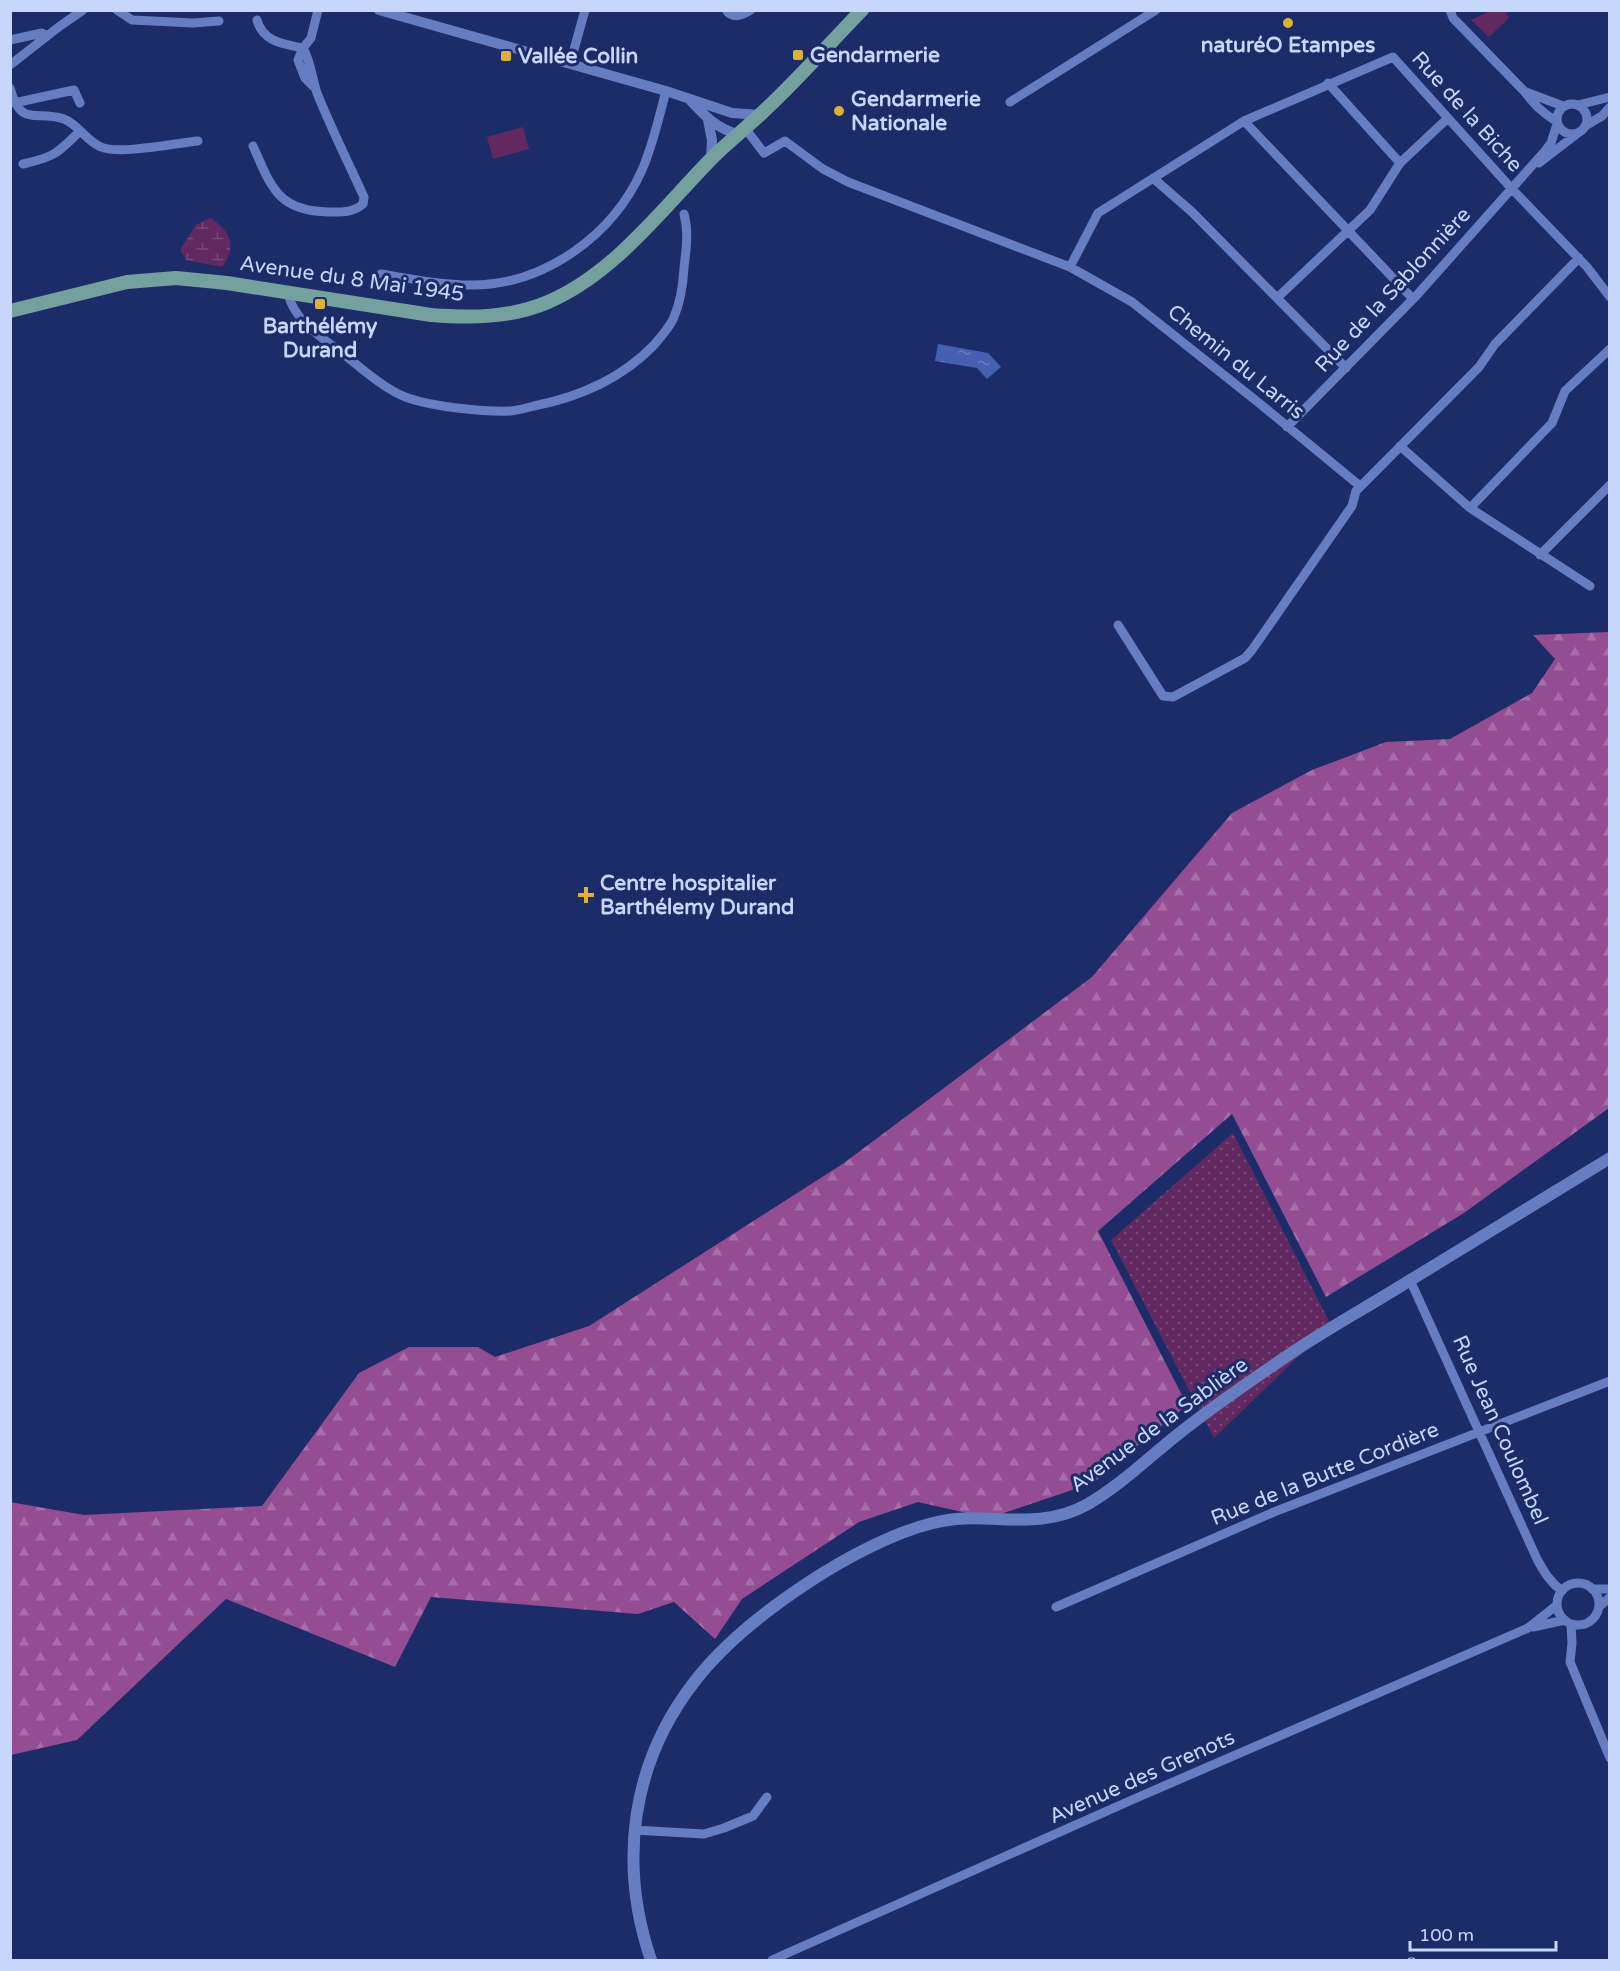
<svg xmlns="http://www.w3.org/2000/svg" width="1620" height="1971" viewBox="0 0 1620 1971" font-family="'Varela Round',sans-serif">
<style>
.grass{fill:url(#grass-dots)}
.forest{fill:url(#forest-firs)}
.wetland{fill:url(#wetland-marsh)}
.park{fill:#622961}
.water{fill:url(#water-ripples)}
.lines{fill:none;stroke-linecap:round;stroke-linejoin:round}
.minor{stroke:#667ec1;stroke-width:9}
.tertiary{stroke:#667ec1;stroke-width:10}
.secondary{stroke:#667ec1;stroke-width:12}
.primary{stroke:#74a19e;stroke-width:14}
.rail-casing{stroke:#a4b3dd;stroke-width:5}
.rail{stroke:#1c2c68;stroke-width:3;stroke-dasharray:9;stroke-linecap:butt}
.poi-dot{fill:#ddb133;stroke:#1c2c68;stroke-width:2}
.labels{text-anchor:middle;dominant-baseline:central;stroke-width:6;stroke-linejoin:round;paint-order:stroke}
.poi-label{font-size:21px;font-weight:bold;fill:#c7d6fb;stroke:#1c2c68;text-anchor:start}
.street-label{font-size:21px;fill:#c7d6fb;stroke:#1c2c68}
</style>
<defs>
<pattern id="grass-dots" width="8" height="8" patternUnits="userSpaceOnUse" patternTransform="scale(1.5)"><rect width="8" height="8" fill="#622961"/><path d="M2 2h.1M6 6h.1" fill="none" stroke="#774779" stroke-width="1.8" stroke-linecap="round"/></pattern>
<pattern id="forest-firs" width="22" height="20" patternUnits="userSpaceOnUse" patternTransform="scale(1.5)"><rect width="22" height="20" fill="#944c92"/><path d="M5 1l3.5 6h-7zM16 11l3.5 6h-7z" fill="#a66da8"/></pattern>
<pattern id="wetland-marsh" width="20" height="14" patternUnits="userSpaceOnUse" patternTransform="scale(1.5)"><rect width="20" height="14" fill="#622961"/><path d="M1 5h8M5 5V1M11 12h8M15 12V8" fill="none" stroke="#774779"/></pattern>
<pattern id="water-ripples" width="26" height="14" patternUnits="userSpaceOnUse" patternTransform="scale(1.5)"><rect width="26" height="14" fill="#455fb1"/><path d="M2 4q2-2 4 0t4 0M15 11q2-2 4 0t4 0" fill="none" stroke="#677dc0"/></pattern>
</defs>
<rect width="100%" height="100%" fill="#1c2c68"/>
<path class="grass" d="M1233,1133L1331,1325L1214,1438L1111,1240Z"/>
<path class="forest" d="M1609,632V1108L1464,1213L1326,1297L1232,1114L1098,1231L1187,1405L1093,1483L989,1518L918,1502L859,1522L742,1599L715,1639L674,1602L638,1614L431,1597L395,1667L226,1599L77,1740L11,1755L10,1502L84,1515L262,1506L359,1373L409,1347H478L495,1357L589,1326L844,1163L1092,977L1232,813L1312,770L1386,742L1450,739L1532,693L1555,659L1533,635Z"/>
<path class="wetland" d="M210,218C230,231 238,245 222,267L186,260L180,250L196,225Z"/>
<path class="park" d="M1492,10L1506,11L1509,18L1489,37L1471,20Z
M523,127L529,149L493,159L487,137Z"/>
<path class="water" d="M938,344L988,353L1001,367L987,379L977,368L935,361Z"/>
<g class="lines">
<path class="minor" d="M117,10L132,20L193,23L219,21
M726,10C733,20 743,15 751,10
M1450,10L1453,18L1524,91C1534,104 1542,113 1556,121
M257,20C263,42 283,44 303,48
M10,40L42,33L47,36
M570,64L585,10
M10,65L60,26L83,10
M1328,83L1400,163
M10,88C21,129 36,109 64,119C79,125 86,141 101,147C118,155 177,143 198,141
M315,88L305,78L298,60L303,48L311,38L318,10
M1526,92L1563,106
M1010,102L1156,10
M14,103L74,90L80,103
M1557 119a15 15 0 1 1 30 0a15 15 0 1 1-30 0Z
M1578,105L1610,97
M1244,121L1413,299
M1585,126L1602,116L1610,107
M745,128L764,153L785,141L823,169L848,182L1070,267L1132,302L1259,403L1360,486
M253,146C271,186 277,211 328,212C341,212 353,213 363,204L364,197C348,162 331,128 317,93C312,78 311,62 303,48
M1539,163L1578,133
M23,164C54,157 57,154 80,131
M1153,178L1192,212L1346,368
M1070,267L1098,213L1244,121L1393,57L1511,188L1587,267L1610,297
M381,274C411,279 442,285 472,285C545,285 613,235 642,170C653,145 659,117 666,91
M288,293C293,319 320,337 341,352C360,367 385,390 408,398C434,407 484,412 511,411C519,410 526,408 534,406C579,397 620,380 653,346C661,337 670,327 674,317C681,301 683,285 684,268C686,250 689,232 684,214
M1277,298L1370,210L1400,163L1448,118
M1287,427L1417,295L1545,151L1551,143L1557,124
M1400,446L1470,508L1590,586
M1470,508L1552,423L1565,391L1610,349
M1540,555L1610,485
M1118,625L1163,696L1173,697L1245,658L1252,650L1352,506L1356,491L1479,367L1495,344L1579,258
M1410,1280L1537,1559C1544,1572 1550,1582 1562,1591
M1557 1604a21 21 0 1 1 42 0a21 21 0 1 1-42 0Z
M1592,1589H1610
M1056,1607L1274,1512L1610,1381
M1599,1607L1610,1597
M1571,1624L1572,1643L1570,1662L1610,1758
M1533,1627L1565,1620
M634,1830L704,1834L724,1828L753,1816L767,1797
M772,1960L1134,1799L1528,1628L1557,1605"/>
<path class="tertiary" d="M379,10L666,91L732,113L760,115
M690,100C705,116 716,128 737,134
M708,120L712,140L711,159"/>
<path class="secondary" d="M651,1960C618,1863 631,1763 695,1681C725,1642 768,1609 809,1582C844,1559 892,1533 933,1523C985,1509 1035,1534 1088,1504C1124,1483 1153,1453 1186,1428C1218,1403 1253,1379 1287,1356C1319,1334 1353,1315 1386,1295C1461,1249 1535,1204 1610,1158"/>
<path class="primary" d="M10,311L127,282L176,278L227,283L431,315C471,318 511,318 548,302C614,274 663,208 712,158C729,141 749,126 766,109C799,78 830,43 862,10"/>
<g class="rail-casing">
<path id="rail" d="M1410,1960H1413"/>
</g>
<use href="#rail" class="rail"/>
</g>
<g class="poi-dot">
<circle cx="1288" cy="23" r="6"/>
<rect x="792" y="49" width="12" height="12" rx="3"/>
<rect x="500" y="50" width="12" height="12" rx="3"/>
<circle cx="839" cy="111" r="6"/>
<rect x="314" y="298" width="12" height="12" rx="3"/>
<path d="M583 886h6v6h6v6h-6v6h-6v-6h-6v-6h6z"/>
</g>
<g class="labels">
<g class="poi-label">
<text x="1288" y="45" text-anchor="middle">naturéO Etampes</text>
<text x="810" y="55">Gendarmerie</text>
<text x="518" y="56">Vallée Collin</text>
<text x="851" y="99">Gendarmerie<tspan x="851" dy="24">Nationale</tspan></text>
<text x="320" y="326" text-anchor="middle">Barthélémy<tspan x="320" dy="24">Durand</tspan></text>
<text x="600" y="883">Centre hospitalier<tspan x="600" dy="24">Barthélemy Durand</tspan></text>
</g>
<g class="street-label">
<text transform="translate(1467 112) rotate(48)">Rue de la Biche</text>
<text transform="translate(352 279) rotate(8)">Avenue du 8 Mai 1945</text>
<text transform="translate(1393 290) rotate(-47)">Rue de la Sablonnière</text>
<text transform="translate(1236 362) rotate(39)">Chemin du Larris</text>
<text transform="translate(1159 1425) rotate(-36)">Avenue de la Sablière</text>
<text transform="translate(1500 1430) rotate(66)">Rue Jean Coulombel</text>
<text transform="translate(1325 1474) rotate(-22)">Rue de la Butte Cordière</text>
<text transform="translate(1142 1777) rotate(-24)">Avenue des Grenots</text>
</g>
</g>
<rect width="1620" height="1971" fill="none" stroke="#c7d6fb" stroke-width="24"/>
<path d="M1410 1941v9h146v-9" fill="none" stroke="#c7d6fb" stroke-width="3"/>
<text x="1419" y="1941" font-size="18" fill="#c7d6fb" stroke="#1c2c68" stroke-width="4.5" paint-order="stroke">100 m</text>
</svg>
